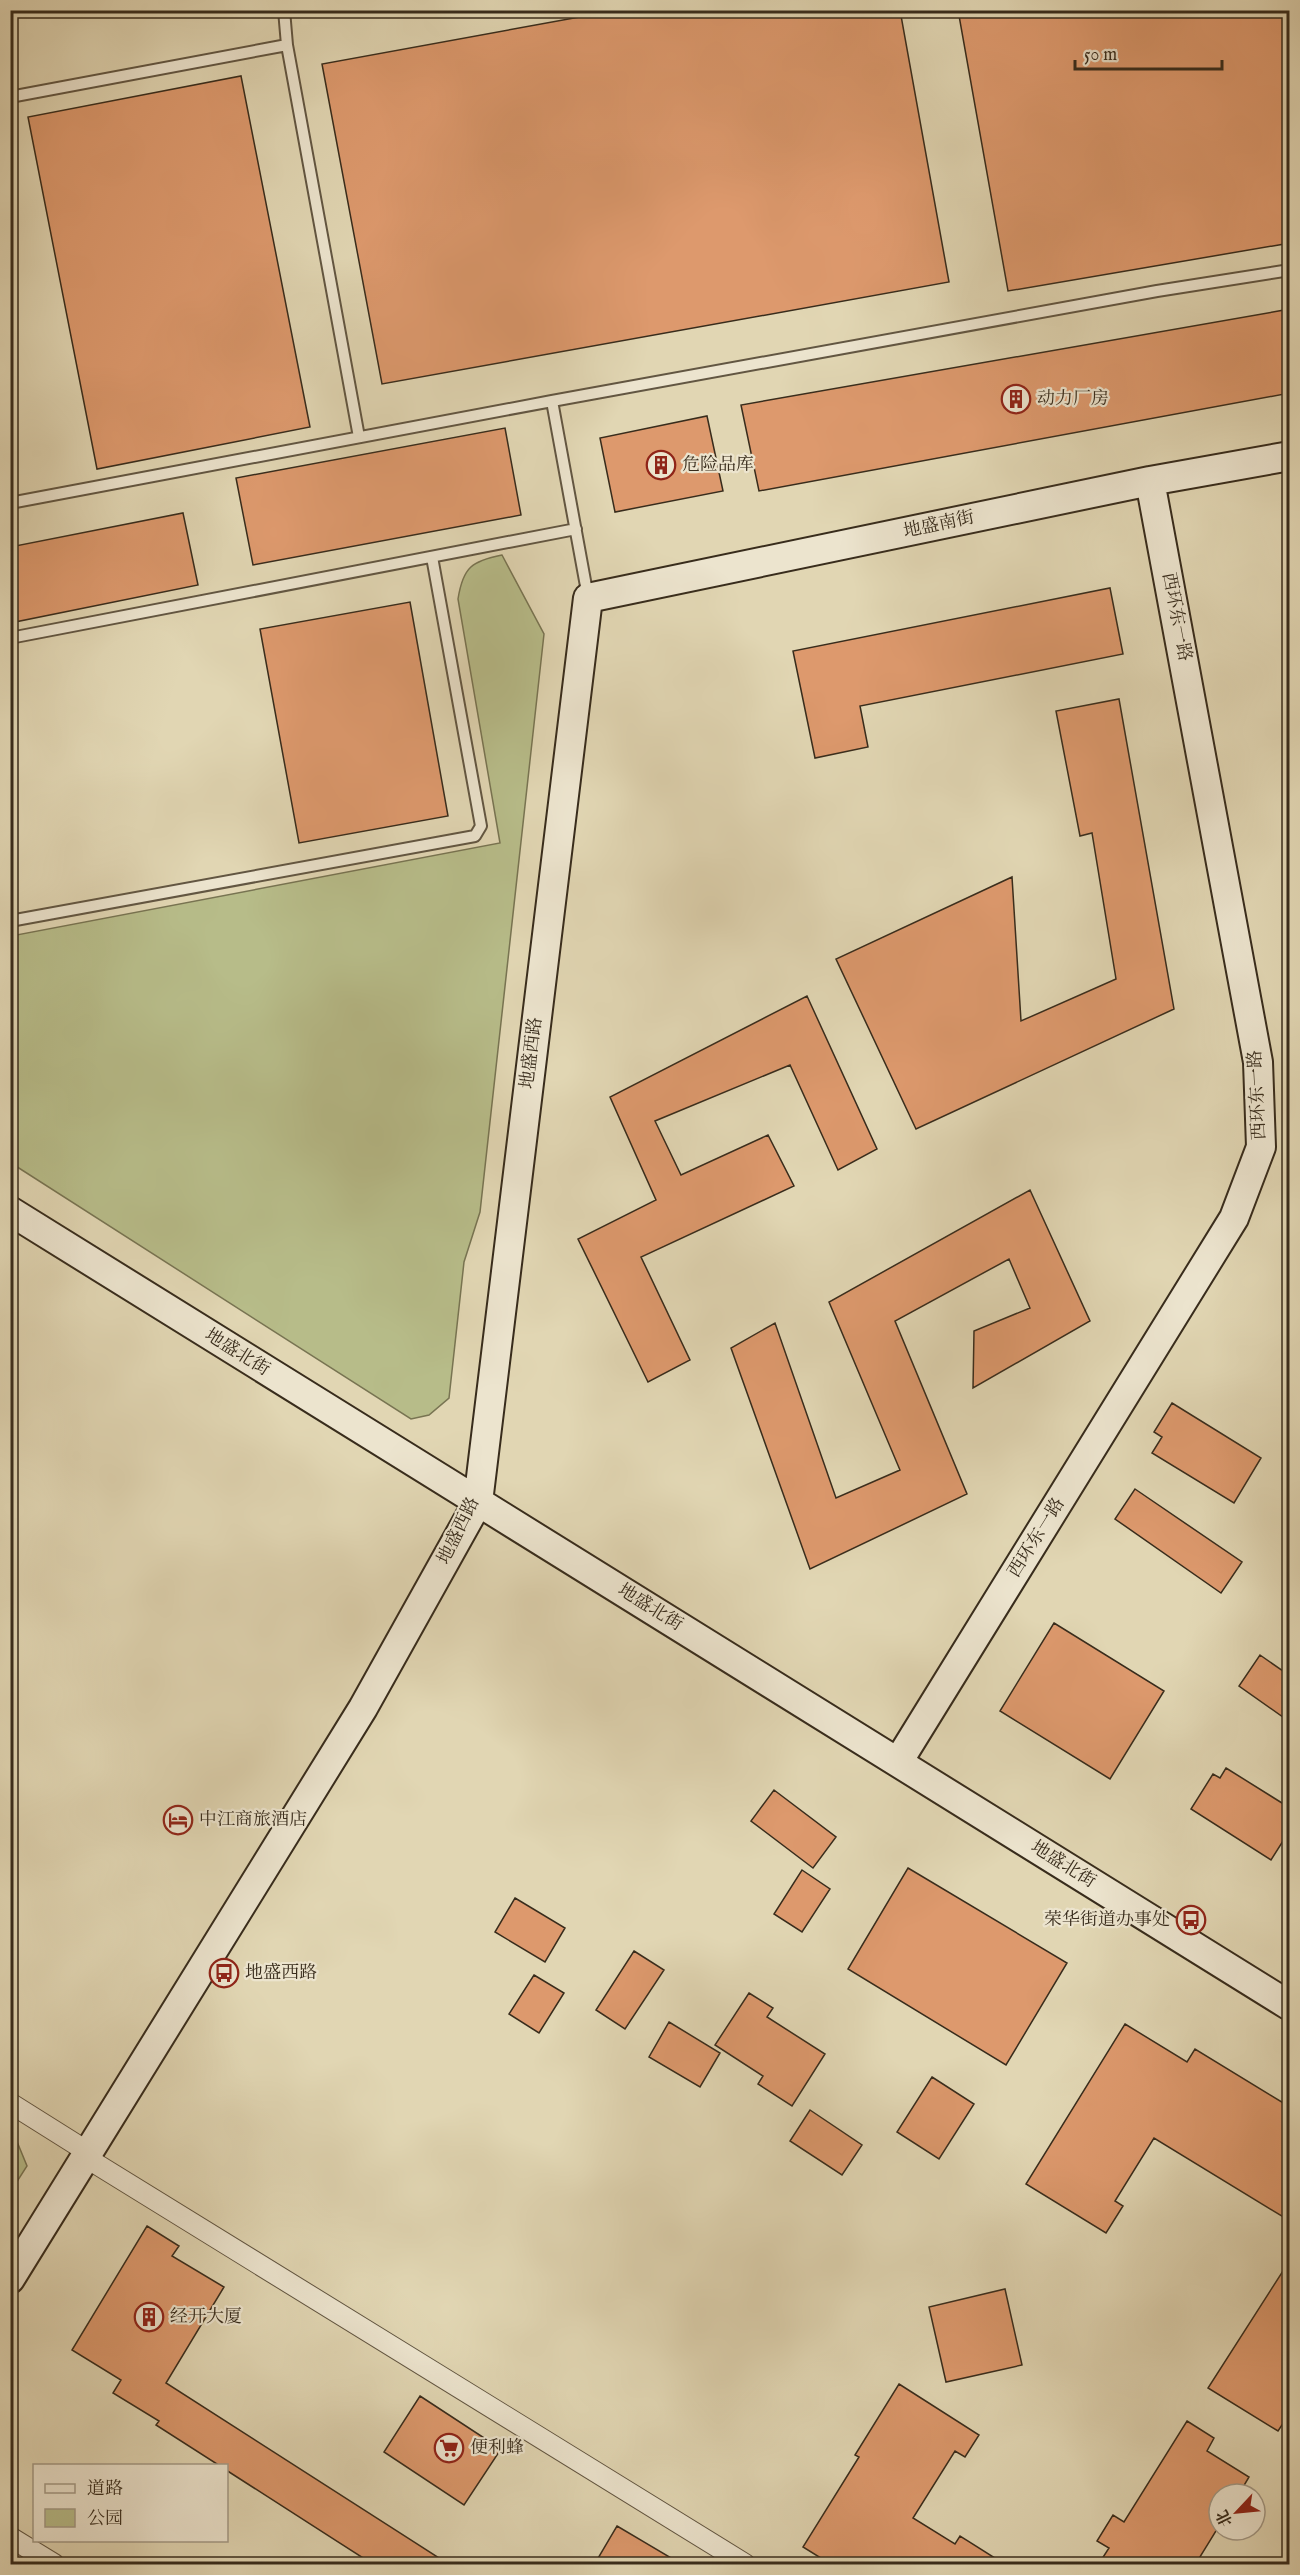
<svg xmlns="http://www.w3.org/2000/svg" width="1300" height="2575" viewBox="0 0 1300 2575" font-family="'IM FELL English','Noto Serif SC',serif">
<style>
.green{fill:#b7bc89;stroke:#787452;stroke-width:1.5}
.building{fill:#dd996d;stroke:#382c1c;stroke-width:1.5}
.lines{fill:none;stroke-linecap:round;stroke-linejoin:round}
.lane-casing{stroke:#625642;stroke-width:14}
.street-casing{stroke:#625642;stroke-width:22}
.secondary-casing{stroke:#382c1c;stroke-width:32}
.lane{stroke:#ece4ce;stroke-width:10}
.street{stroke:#ece4ce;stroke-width:20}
.secondary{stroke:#ece4ce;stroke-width:28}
.labels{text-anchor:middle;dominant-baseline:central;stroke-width:4.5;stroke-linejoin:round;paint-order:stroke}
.poi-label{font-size:18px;fill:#382c1c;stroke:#ece4ce;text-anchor:start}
.street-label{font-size:18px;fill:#382c1c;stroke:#ece4ce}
</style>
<rect width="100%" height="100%" fill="#e1d6b3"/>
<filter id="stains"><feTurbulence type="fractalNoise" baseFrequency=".00333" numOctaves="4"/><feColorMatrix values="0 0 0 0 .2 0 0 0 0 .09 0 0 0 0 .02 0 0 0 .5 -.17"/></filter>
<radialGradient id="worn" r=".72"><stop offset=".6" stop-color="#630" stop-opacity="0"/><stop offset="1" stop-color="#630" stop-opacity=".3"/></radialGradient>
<path class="green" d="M502,555L544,634L480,1212L464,1262L449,1398L429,1415L411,1419L11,1163V936L500,843L458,599C463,567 472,561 502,555Z
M11,2127L27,2166L11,2191Z"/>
<path class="building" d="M618,10H900L949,282L382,384L322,64Z
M958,10H1290V243L1008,291Z
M241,76L310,427L97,469L28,117Z
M1290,309V393L759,491L741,405Z
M707,416L723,491L615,512L600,438Z
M505,428L521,515L253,565L236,478Z
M183,513L198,585L10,623V547Z
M1110,588L1123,654L860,706L868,747L815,758L793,651Z
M410,602L448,816L299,843L260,629Z
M1119,699L1174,1009L916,1129L836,959L1012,877L1021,1021L1116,979L1092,833L1080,836L1056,711Z
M807,996L877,1149L838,1170L790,1065L655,1121L681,1175L768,1135L794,1186L641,1257L690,1360L648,1382L578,1239L656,1200L610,1097Z
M1030,1190L1090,1321L973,1388L974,1331L1030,1308L1009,1259L895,1321L967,1494L810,1569L731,1348L775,1323L836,1498L900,1470L829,1302Z
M1172,1403L1261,1458L1234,1503L1152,1453L1162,1437L1154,1432Z
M1135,1489L1242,1562L1221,1593L1115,1519Z
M1054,1623L1164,1691L1110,1779L1000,1711Z
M1260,1655L1290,1676V1722L1239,1686Z
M1226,1768L1290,1808V1830L1271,1860L1191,1809L1213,1774L1220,1778Z
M774,1790L836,1837L813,1868L751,1821Z
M908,1868L1067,1963L1006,2065L848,1969Z
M802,1870L830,1889L802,1932L774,1914Z
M515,1898L565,1928L545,1962L495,1932Z
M634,1951L664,1970L625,2029L596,2010Z
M534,1975L564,1993L539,2033L509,2014Z
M749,1993L773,2008L767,2017L825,2054L792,2106L758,2084L763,2076L715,2045Z
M669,2022L720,2053L700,2087L649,2057Z
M1125,2024L1187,2062L1195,2049L1290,2107V2221L1154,2138L1115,2201L1123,2206L1106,2233L1026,2184Z
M932,2077L974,2104L939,2159L897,2132Z
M810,2110L862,2145L842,2175L790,2141Z
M147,2226L179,2246L172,2256L224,2287L166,2383L450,2565H374L226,2470V2466H220L156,2425L159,2421L113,2393L121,2380L72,2350Z
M1290,2260V2413L1278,2431L1208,2388Z
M1005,2289L1022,2365L946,2382L929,2307Z
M899,2384L979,2435L965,2457L955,2451L913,2518L955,2544L960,2536L1006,2565H832L803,2547L859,2457L855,2455Z
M420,2396L501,2449L464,2505L384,2452Z
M1187,2421L1214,2438L1207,2451L1249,2477L1239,2494H1219V2526L1195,2565H1098L1109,2548L1097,2541L1113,2515L1124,2522Z
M617,2526L683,2565H594Z"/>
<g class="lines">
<g class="lane-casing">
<path id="lane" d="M287,45L359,437
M10,97L287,45L284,10
M10,503L552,401
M588,597L552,401L1157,291L1290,270
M10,638L576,529
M10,921L475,836L481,826L432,557"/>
</g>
<g class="street-casing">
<path id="street" d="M10,2103L88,2152
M85,2157L745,2564
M10,2537L54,2564"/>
</g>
<g class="secondary-casing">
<path id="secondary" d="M10,1211L1290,2006
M898,1762L1234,1218L1261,1147L1258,1062L1150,481
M10,2279L363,1708L478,1502L588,598L1150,481L1290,456"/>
</g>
<use href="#lane" class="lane"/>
<use href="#street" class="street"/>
<use href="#secondary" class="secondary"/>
</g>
<defs>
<g id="building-ring" transform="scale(1.5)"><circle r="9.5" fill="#ece4ce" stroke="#8f2418" stroke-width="1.5"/><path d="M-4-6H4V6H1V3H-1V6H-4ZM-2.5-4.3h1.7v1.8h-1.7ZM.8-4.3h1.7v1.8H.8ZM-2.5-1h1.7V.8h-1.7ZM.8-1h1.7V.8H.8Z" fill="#8f2418"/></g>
<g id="hotel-ring" transform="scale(1.5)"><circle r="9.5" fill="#ece4ce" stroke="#8f2418" stroke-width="1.5"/><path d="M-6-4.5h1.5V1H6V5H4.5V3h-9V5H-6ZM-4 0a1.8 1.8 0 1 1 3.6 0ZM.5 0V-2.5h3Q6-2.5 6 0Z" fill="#8f2418"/></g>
<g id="bus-ring" transform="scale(1.5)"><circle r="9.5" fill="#ece4ce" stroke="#8f2418" stroke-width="1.5"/><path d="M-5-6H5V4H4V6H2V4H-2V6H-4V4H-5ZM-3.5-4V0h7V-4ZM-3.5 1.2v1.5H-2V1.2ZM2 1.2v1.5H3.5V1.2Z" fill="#8f2418"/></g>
<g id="supermarket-ring" transform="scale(1.5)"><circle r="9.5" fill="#ece4ce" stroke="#8f2418" stroke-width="1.5"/><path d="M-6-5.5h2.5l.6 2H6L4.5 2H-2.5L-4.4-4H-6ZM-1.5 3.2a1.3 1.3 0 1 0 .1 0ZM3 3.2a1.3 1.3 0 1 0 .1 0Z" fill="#8f2418"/></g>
</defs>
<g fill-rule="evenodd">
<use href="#building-ring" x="1016" y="399"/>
<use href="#building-ring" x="661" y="465"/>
<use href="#hotel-ring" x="178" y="1820"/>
<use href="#bus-ring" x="1191" y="1920"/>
<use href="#bus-ring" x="224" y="1973"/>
<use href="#building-ring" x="149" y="2317"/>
<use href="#supermarket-ring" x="449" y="2448"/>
</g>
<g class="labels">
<g class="poi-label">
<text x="1037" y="399">动力厂房</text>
<text x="682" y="465">危险品库</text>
<text x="199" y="1820">中江商旅酒店</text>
<text x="1170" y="1920" text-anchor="end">荣华街道办事处</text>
<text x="245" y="1973">地盛西路</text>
<text x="170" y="2317">经开大厦</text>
<text x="470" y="2448">便利蜂</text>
</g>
<g class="street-label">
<text transform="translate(939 525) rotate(-12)">地盛南街</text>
<text transform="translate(1176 617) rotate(79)">西环东一路</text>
<text transform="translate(532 1053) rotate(-83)">地盛西路</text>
<text transform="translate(1258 1095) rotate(-93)">西环东一路</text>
<text transform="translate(237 1353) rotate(32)">地盛北街</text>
<text transform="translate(459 1531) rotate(-64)">地盛西路</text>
<text transform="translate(1037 1538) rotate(-58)">西环东一路</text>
<text transform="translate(650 1608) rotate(32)">地盛北街</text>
<text transform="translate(1063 1865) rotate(32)">地盛北街</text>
</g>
</g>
<rect width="1300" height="2575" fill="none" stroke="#e1d6b3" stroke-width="36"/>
<rect x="12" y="12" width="1276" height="2551" fill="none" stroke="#382c1c" stroke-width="3"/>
<rect x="18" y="18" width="1264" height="2539" fill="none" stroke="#382c1c" stroke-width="1.5"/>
<rect x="33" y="2464" width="195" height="78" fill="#ece4ce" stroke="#a49a87" stroke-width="1.5"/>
<rect x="45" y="2484" width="30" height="9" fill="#ece4ce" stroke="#a49a87" stroke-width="1.5"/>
<text x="87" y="2494" font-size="18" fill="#382c1c">道路</text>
<rect x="45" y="2509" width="30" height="18" fill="#b7bc89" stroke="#a49a87" stroke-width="1.5"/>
<text x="87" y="2524" font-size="18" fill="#382c1c">公园</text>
<g transform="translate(1237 2512) rotate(244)"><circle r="28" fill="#ece4ce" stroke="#a49a87" stroke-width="1.5"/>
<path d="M0-4.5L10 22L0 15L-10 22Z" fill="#8f2418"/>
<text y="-9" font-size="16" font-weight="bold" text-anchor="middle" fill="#382c1c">北</text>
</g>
<path d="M1075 60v9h147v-9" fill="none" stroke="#382c1c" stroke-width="3"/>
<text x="1084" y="60" font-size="18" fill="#382c1c" stroke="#ece4ce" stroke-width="4.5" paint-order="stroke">50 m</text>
<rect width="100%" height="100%" filter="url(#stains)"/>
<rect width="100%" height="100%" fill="url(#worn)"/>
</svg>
